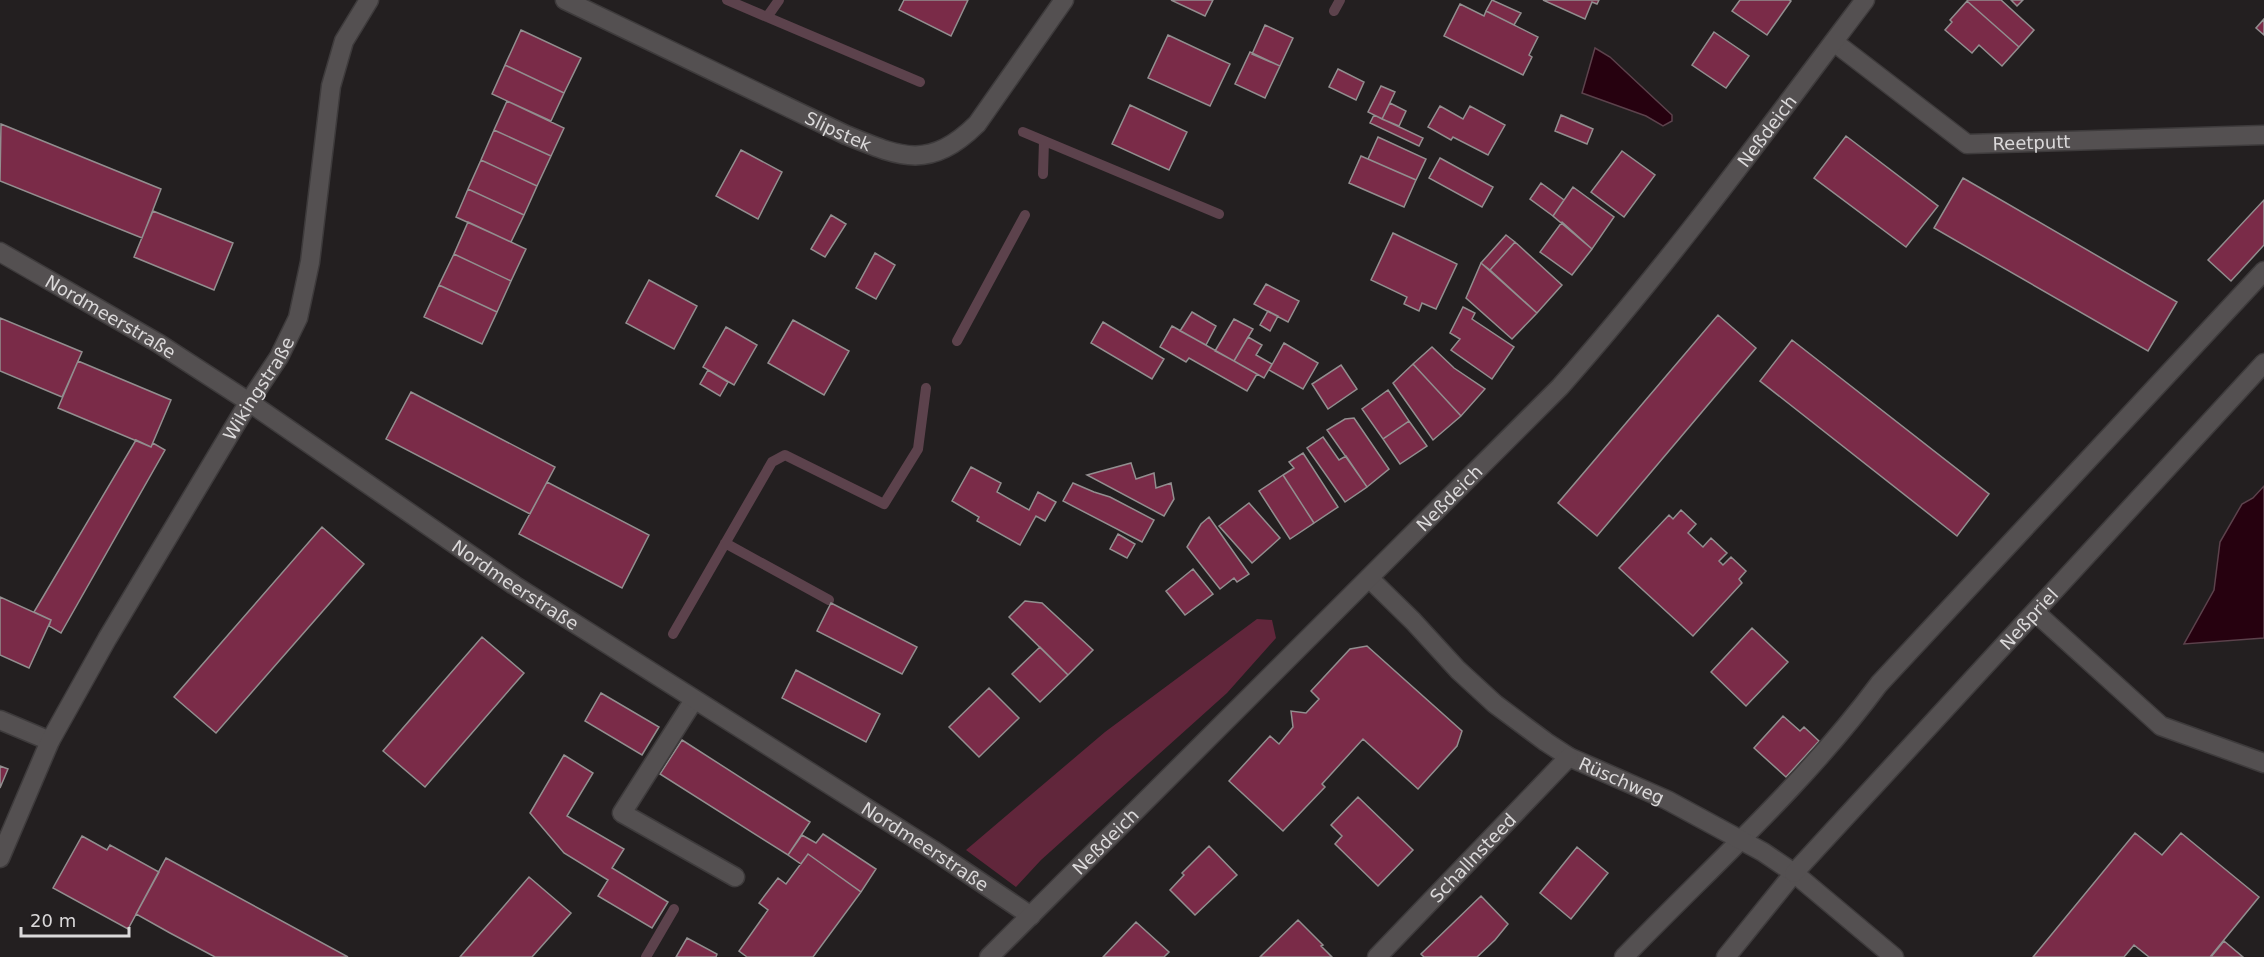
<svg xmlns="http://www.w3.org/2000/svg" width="2264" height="957" viewBox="0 0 2264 957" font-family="'DejaVu Sans',sans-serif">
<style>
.green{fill:#61263b}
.water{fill:#26010f;stroke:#5c424c;stroke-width:1.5}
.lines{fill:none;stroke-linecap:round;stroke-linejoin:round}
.stream{stroke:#5c424c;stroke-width:10}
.building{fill:#7a2b48;stroke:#928e8f;stroke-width:1.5}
.lane-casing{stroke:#3e3b3c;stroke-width:21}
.street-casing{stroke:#3e3b3c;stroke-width:21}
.secondary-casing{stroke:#3e3b3c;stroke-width:21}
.lane{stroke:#545051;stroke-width:18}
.street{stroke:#545051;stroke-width:18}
.secondary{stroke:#545051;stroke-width:18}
.labels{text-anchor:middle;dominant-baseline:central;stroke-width:4.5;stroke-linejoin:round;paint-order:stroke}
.street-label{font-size:18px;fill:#dbd9da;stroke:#231f20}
</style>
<rect width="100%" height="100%" fill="#231f20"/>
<path class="green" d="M1257,619L1272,620L1276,638L1227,693L1041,860L1016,887L966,850L1105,732Z"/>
<path class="water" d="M1595,48L1610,57L1672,115V121L1663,126L1646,116L1582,93Z
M2264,486V638L2184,644L2214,590L2220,542L2242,504L2253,498Z"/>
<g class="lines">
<path class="stream" d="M727,0L920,82
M1334,11L1340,0
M767,17L779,0
M1023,132L1219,214
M1043,174L1044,141
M957,341L1025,215
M725,543L829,600
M673,634L772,462L785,455L884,504L918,449L926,388
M646,957L674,909"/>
</g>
<path class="building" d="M904,0H968L951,36L899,10Z
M1171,0H1213L1205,16Z
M1492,0L1521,13L1514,25L1486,11Z
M1543,0H1599L1597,4L1592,2L1585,19Z
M1740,0H1789L1791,1L1767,35L1732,11Z
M1968,0H2001L2034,30L2019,47L1967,1Z
M2011,0H2023L2017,6Z
M1967,1L2019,47L2002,66L1979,45L1972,53L1945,30L1952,22L1950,20Z
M1460,4L1484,16L1486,11L1538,37L1529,55L1532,57L1523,75L1444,36Z
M2264,19V35L2256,28Z
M1265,25L1293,38L1280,66L1252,54Z
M521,30L581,58L564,93L505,65Z
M1714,32L1749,56L1726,88L1692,65Z
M1168,35L1230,64L1210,106L1148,78Z
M1250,52L1280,66L1265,98L1235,84Z
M505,65L564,93L551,121L492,94Z
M1338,69L1364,82L1356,100L1329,87Z
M1381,86L1395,92L1382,119L1368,112Z
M507,101L564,128L551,156L494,130Z
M1390,103L1406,111L1399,126L1382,119Z
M1130,105L1187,132L1169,170L1112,144Z
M1440,106L1463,119L1470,106L1505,125L1488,155L1453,137L1451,140L1428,127Z
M1374,115L1423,138L1419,146L1370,123Z
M1561,115L1593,129L1587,144L1555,131Z
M1,124L161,189L142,238L0,181Z
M494,130L551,156L537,186L481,160Z
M1846,136L1938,206L1906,247L1814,178Z
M1378,137L1426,159L1416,180L1368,159Z
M741,150L782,172L758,219L716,196Z
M1622,151L1655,175L1624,217L1591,192Z
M1361,156L1416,180L1404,207L1349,183Z
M1440,158L1493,187L1482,207L1429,178Z
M481,160L537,186L524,215L468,189Z
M1963,178L2177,302L2148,351L1934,228Z
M1541,183L1564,200L1553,216L1530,199Z
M1573,187L1614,217L1592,249L1553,216Z
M468,189L524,215L511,242L456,217Z
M2264,200V245L2231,281L2208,260Z
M153,211L233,243L214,290L134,257Z
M831,215L846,224L825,257L811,249Z
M468,222L526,249L511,281L454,254Z
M1562,222L1592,249L1572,275L1540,252Z
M1393,233L1457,264L1436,309L1422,303L1419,311L1404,304L1407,297L1371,280Z
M1506,235L1515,242L1490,270L1481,263Z
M1515,242L1562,285L1537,313L1490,270Z
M875,253L895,265L876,299L856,288Z
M454,254L511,281L497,312L439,285Z
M1481,263L1537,313L1512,339L1466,298Z
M649,280L697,306L674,349L626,323Z
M1266,284L1299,301L1288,322L1254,304Z
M439,285L497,312L482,344L424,317Z
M1463,307L1475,313L1472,319L1514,347L1492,379L1451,350L1460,339L1450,333Z
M1268,311L1278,316L1270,331L1260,325Z
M1192,312L1216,326L1206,345L1180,331Z
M1718,315L1756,348L1597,536L1558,503Z
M0,318L82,352L62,397L0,371Z
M1234,319L1253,329L1234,361L1215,351Z
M793,320L849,351L824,395L768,363Z
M1103,322L1164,359L1152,379L1091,343Z
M1172,326L1257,374L1247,391L1189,358L1186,362L1160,347Z
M726,327L757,345L734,385L703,367Z
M1248,337L1262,345L1256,355L1272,364L1264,378L1234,361Z
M1792,340L1989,494L1957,536L1760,381Z
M1284,343L1318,363L1303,389L1269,370Z
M1432,347L1454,368L1485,389L1461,416L1413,364Z
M78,361L171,400L151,447L58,408Z
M1413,364L1461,416L1433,440L1393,383Z
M1341,365L1357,389L1328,409L1312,384Z
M708,370L728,382L720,396L700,384Z
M1388,390L1409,421L1383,439L1362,409Z
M411,392L555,467L530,514L386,439Z
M1354,418L1389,469L1367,487L1327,430L1345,419Z
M1409,421L1427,446L1400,464L1383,439Z
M1323,437L1339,460L1346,456L1367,487L1345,502L1307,448Z
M136,440L151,447L153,443L165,450L61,633L49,626L51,620L34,612Z
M1303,453L1338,507L1314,523L1283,475L1294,468L1289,462Z
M1131,463L1136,479L1154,473L1156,488L1171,483L1174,499L1164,516L1087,475Z
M971,467L1001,483L997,492L1029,510L1038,492L1056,502L1045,521L1036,516L1020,545L977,521L979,517L952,501Z
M1283,475L1314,523L1290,539L1259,491Z
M547,482L649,535L622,588L519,534Z
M1073,483L1094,492L1110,497L1154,520L1142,542L1063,501Z
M1249,503L1280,538L1252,563L1219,526Z
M1681,510L1696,524L1688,533L1703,547L1711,538L1727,553L1719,561L1723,565L1731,557L1746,571L1739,579L1742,583L1693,636L1619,568L1669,515L1673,519Z
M1209,517L1249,574L1237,582L1234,578L1220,589L1187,547L1201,524Z
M322,527L364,564L216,733L174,697Z
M1118,534L1135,544L1127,558L1110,549Z
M1193,569L1213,594L1185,615L1166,591Z
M0,597L51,620L29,668L0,655Z
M1025,601L1042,603L1093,650L1068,675L1009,617Z
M831,603L917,647L902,674L817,631Z
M1752,628L1788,662L1746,706L1711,672Z
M482,637L524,673L425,787L383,751Z
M1367,646L1462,731L1457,746L1418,789L1363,739L1322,784L1325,787L1283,831L1229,781L1270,736L1279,744L1293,727L1291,711L1306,713L1319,699L1311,691L1350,649Z
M1040,647L1068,675L1040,702L1012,674Z
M796,670L880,714L866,742L782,698Z
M989,688L1019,718L979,757L949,727Z
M601,693L659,727L642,755L585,721Z
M1783,716L1800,731L1804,727L1819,741L1786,777L1754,748Z
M682,740L810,822L788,855L660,774Z
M564,755L593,773L567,816L624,849L612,868L668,902L652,928L598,896L608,880L564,853L530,813Z
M0,766L8,769L0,788Z
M1358,797L1413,850L1378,886L1335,844L1342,836L1331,825Z
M2135,833L2162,855L2181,833L2259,897L2210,957H2149L2134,945L2124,957H2033Z
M823,834L876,869L861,892L808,854L801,864L788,855L802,835L816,843Z
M82,836L107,850L110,845L159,872L128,929L53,888Z
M1209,846L1237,875L1195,915L1170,890L1184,875L1182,873Z
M1577,847L1608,873L1571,919L1540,893Z
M808,854L861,892L813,957H747L739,951L768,910L759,903L778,878L786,884Z
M166,858L348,957H215L170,933L136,914Z
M529,877L571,913L532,957H460Z
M1481,896L1508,924L1495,940L1477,957H1424L1421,954Z
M1298,920L1323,945L1321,946L1332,957H1260Z
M1136,922L1169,952L1164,957H1103Z
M687,938L717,954L716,957H676Z
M2224,941L2243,957H2211Z"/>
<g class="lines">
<g class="lane-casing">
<path id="lane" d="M2035,612L2161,726L2264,763
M694,700L622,813L735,877
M1624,957C1710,868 1804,785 1879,684L2264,271
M1726,957L1794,873"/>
</g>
<g class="street-casing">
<g id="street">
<path id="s1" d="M565,0L846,135C900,157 929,171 977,124L1064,0"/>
<path id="s2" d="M1834,42L1967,144L2264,135"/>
<path id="s3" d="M0,252L158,343L249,402L514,585L933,850L1031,916"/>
<path id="s4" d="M1369,578L1413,621L1458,670L1495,704L1546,742L1569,757L1667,800L1763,852L1794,873L1894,957"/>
<path d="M0,720L50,741"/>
<path id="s5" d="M0,858L50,741L107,639L249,402L279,357L298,318L310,262L331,86L344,41L369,0"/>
<path id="s6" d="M1794,873L2264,363"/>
<path id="s7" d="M1377,957L1569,757"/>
</g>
</g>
<g class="secondary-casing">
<g id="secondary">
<path id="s8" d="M989,957L1560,387C1669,264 1766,131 1865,0"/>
</g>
</g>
<use href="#lane" class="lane"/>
<use href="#street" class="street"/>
<use href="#secondary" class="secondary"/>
</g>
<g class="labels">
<g class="street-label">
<text stroke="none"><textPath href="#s1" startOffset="303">Slipstek</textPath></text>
<text stroke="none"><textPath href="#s8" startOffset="1136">Neßdeich</textPath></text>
<text stroke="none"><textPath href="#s2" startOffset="232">Reetputt</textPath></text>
<text stroke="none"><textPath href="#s3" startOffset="128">Nordmeerstraße</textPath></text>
<text stroke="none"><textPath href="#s5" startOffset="537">Wikingstraße</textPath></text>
<text stroke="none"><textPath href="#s8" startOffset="650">Neßdeich</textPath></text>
<text stroke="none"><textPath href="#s3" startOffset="614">Nordmeerstraße</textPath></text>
<text stroke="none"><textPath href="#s6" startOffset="346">Neßpriel</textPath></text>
<text stroke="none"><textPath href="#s4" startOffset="327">Rüschweg</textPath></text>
<text stroke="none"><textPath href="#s8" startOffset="164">Neßdeich</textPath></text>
<text stroke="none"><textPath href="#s3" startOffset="1100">Nordmeerstraße</textPath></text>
<text stroke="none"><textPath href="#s7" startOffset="138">Schallnsteed</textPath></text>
</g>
</g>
<path d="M21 927v9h108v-9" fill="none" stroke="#dbd9da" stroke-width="3"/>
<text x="30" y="927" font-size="18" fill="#dbd9da" stroke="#231f20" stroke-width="4.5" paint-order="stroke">20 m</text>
</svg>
